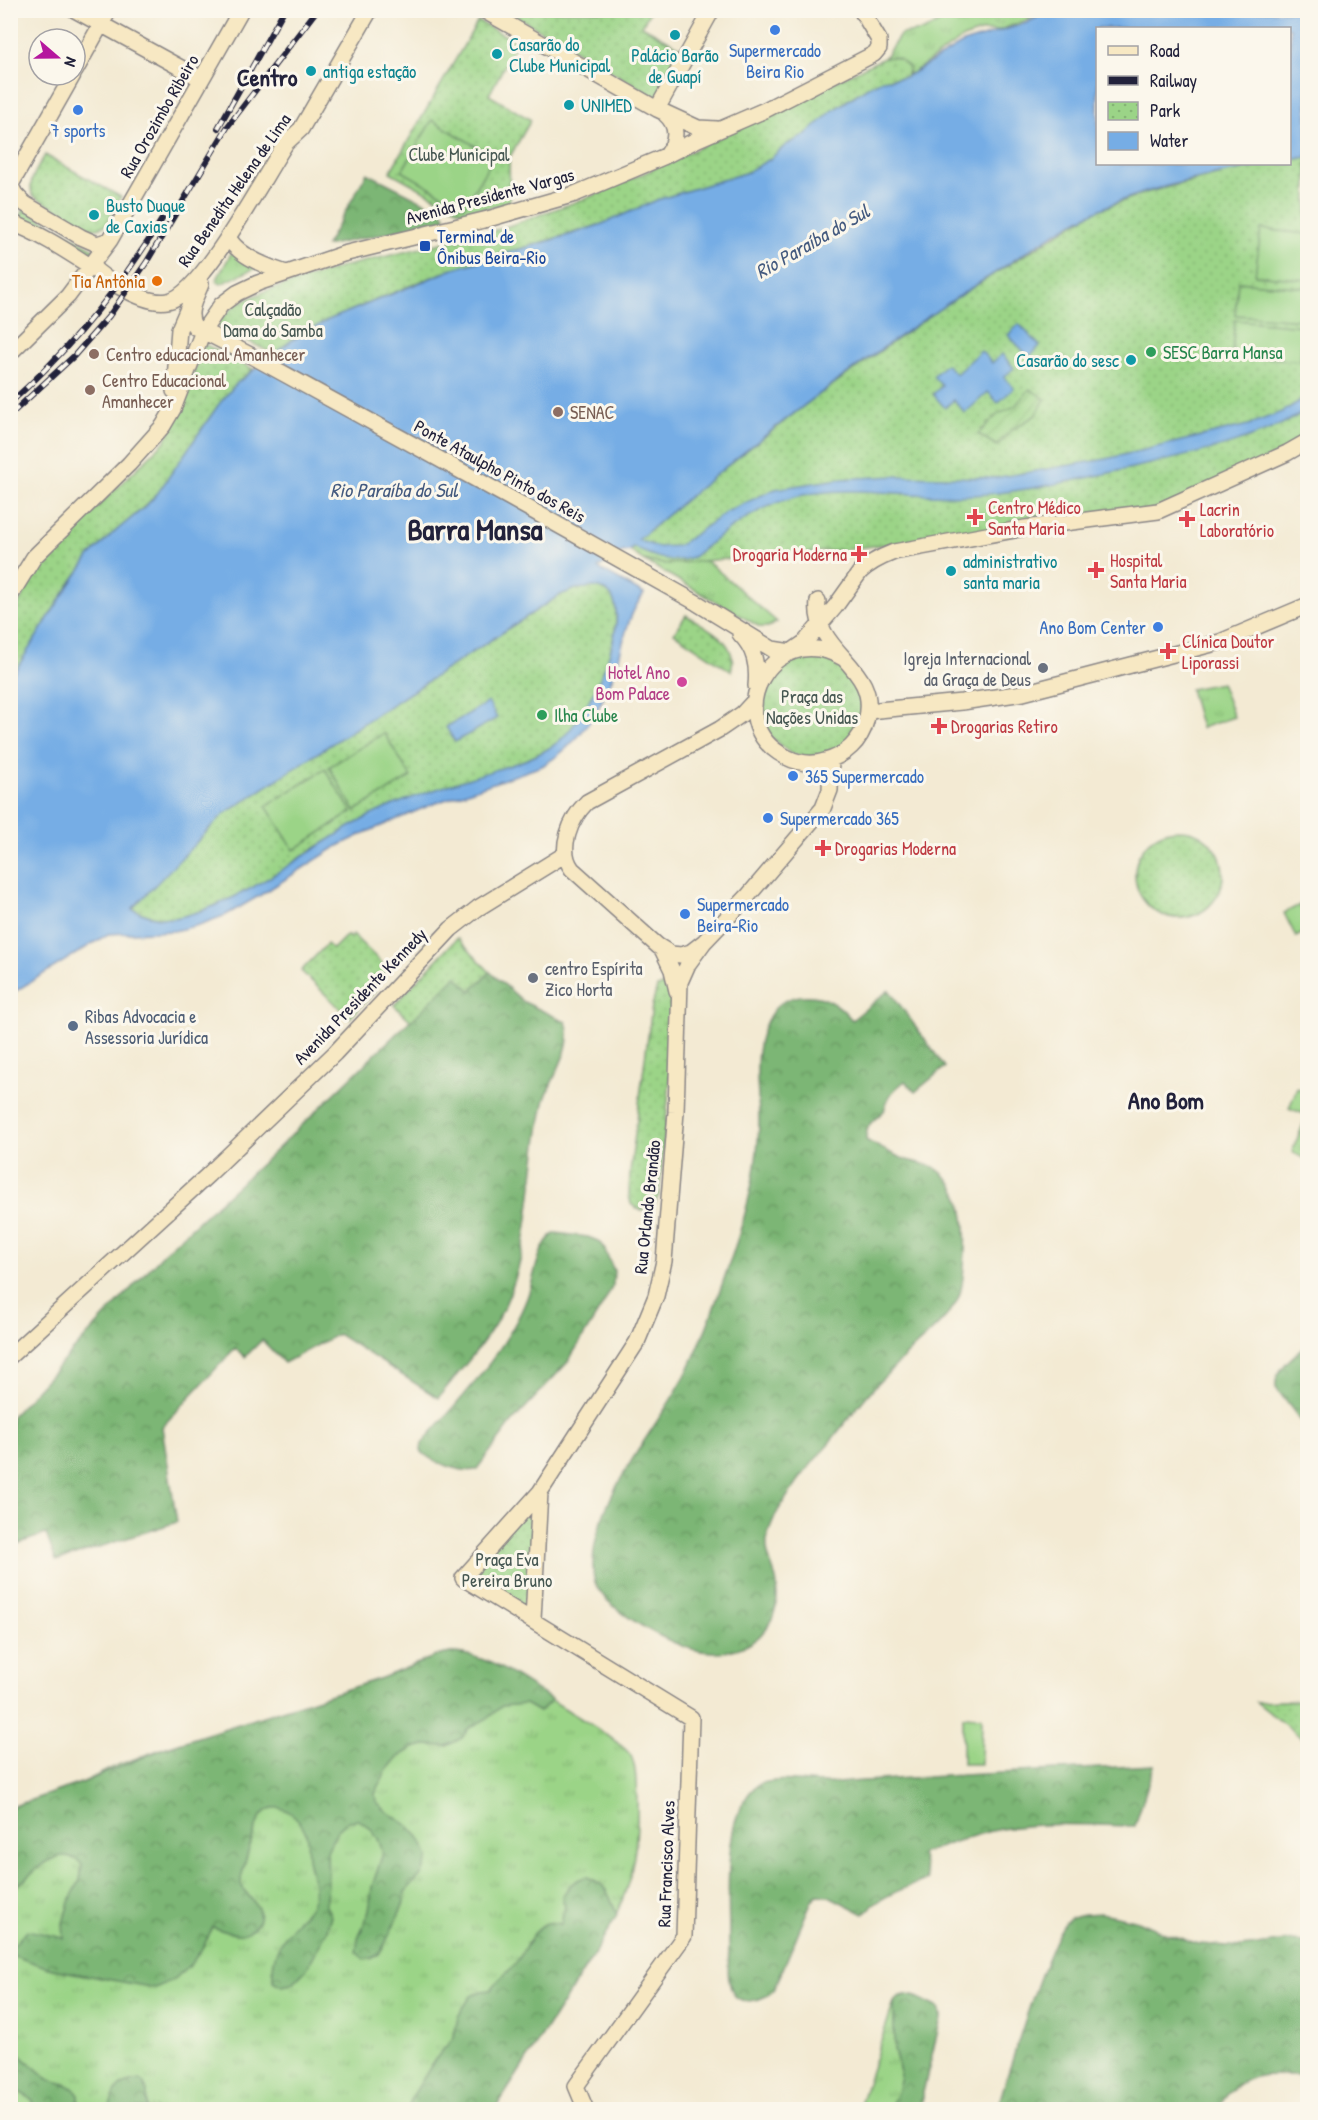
<svg xmlns="http://www.w3.org/2000/svg" width="1318" height="2120" viewBox="0 0 1318 2120" font-family="'Patrick Hand',sans-serif">
<style>
.grass{fill:url(#grass-tufts);stroke:#5e7b61;stroke-width:1.5}
.forest{fill:url(#forest-crowns);stroke:#4f6c58;stroke-width:1.5}
.park{fill:url(#park-dots);stroke:#5e7b61;stroke-width:1.5}
.garden{fill:url(#garden-furrows);stroke:#5e7b61;stroke-width:1.5}
.pitch{fill:#9bd487;stroke:#5e7b61;stroke-width:1.5}
.water{fill:#76ade5;stroke:#4c6890;stroke-width:1.5;fill-rule:evenodd}
.lines{fill:none;stroke-linecap:round;stroke-linejoin:round}
.secondary-casing{stroke:#8a8687;stroke-width:18}
.secondary{stroke:#f7e8c3;stroke-width:15}
.rail-casing{stroke:#22223b;stroke-width:6}
.rail{stroke:#fbf7ec;stroke-width:4;stroke-dasharray:11;stroke-linecap:butt}
.shop-dot{fill:#3f7fe0;stroke:#fbf7ec;stroke-width:2}
.culture-dot{fill:#0f9aa8;stroke:#fbf7ec;stroke-width:2}
.transit-dot{fill:#1a4fb4;stroke:#fbf7ec;stroke-width:2}
.food-dot{fill:#e8710a;stroke:#fbf7ec;stroke-width:2}
.leisure-dot{fill:#2e9e5b;stroke:#fbf7ec;stroke-width:2}
.education-dot{fill:#8d6e63;stroke:#fbf7ec;stroke-width:2}
.health-dot{fill:#e0444e;stroke:#fbf7ec;stroke-width:2}
.worship-dot{fill:#6b7280;stroke:#fbf7ec;stroke-width:2}
.hotel-dot{fill:#d1479c;stroke:#fbf7ec;stroke-width:2}
.service-dot{fill:#5c6f8a;stroke:#fbf7ec;stroke-width:2}
.labels{text-anchor:middle;dominant-baseline:central;stroke-width:6;stroke-linejoin:round;paint-order:stroke}
.culture-label{font-size:18px;fill:#0d838f;stroke:#fbf7ec;text-anchor:start}
.shop-label{font-size:18px;fill:#366cbe;stroke:#fbf7ec;text-anchor:start}
.street-label{font-size:18px;fill:#22223b;stroke:#fbf7ec}
.park-label{font-size:18px;fill:#465752;stroke:#fbf7ec}
.transit-label{font-size:18px;fill:#164399;stroke:#fbf7ec;text-anchor:start}
.food-label{font-size:18px;fill:#c56008;stroke:#fbf7ec;text-anchor:end}
.leisure-label{font-size:18px;fill:#27864d;stroke:#fbf7ec;text-anchor:start}
.education-label{font-size:18px;fill:#785e54;stroke:#fbf7ec;text-anchor:start}
.health-label{font-size:18px;fill:#be3a42;stroke:#fbf7ec;text-anchor:start}
.worship-label{font-size:18px;fill:#5b616d;stroke:#fbf7ec;text-anchor:end}
.hotel-label{font-size:18px;fill:#b23c85;stroke:#fbf7ec;text-anchor:end}
.service-label{font-size:18px;fill:#4e5e75;stroke:#fbf7ec;text-anchor:start}
.water-label{font-size:20px;font-style:italic;fill:#445a7f;stroke:#fbf7ec}
.district-label{font-size:24px;font-weight:bold;fill:#22223b;stroke:#fbf7ec}
.town-label{font-size:30px;font-weight:bold;fill:#22223b;stroke:#fbf7ec}
</style>
<defs>
<pattern id="grass-tufts" width="24" height="20" patternUnits="userSpaceOnUse" patternTransform="scale(1.5)"><rect width="24" height="20" fill="#9bd487"/><path d="M3 7l-1-3M5 7V3M7 7l1-3M15 17l-1-3M17 17v-4M19 17l1-3" fill="none" stroke="#85b675"/></pattern>
<pattern id="forest-crowns" width="20" height="18" patternUnits="userSpaceOnUse" patternTransform="scale(1.5)"><rect width="20" height="18" fill="#7cb674"/><path d="M2 6a3 3 0 1 1 6 0M12 15a3 3 0 1 1 6 0" fill="none" stroke="#659460"/></pattern>
<pattern id="park-dots" width="8" height="8" patternUnits="userSpaceOnUse" patternTransform="scale(1.5)"><rect width="8" height="8" fill="#9bd487"/><path d="M2 2h.1M6 6h.1" fill="none" stroke="#85b675" stroke-width="1.8" stroke-linecap="round"/></pattern>
<pattern id="garden-furrows" width="10" height="10" patternUnits="userSpaceOnUse" patternTransform="scale(1.5)"><rect width="10" height="10" fill="#9bd487"/><path d="M-1 1l2-2M0 10L10 0M9 11l2-2" fill="none" stroke="#85b675"/></pattern>
</defs>
<rect width="100%" height="100%" fill="#fbf7ec"/>
<filter id="ink" filterUnits="userSpaceOnUse"><feTurbulence type="fractalNoise" baseFrequency=".0167" numOctaves="2"/><feDisplacementMap in="SourceGraphic" scale="12" xChannelSelector="R" yChannelSelector="G"/><feConvolveMatrix kernelMatrix="1 2 1 2 8 2 1 2 1" color-interpolation-filters="sRGB"/></filter>
<filter id="wash" filterUnits="userSpaceOnUse"><feTurbulence type="fractalNoise" baseFrequency=".008" numOctaves="4" result="noise"/><feDisplacementMap in="SourceGraphic" scale="24" xChannelSelector="R" yChannelSelector="G"/><feGaussianBlur stdDeviation="1.35" result="paint"/><feColorMatrix in="noise" values="0 0 0 0 0 0 0 0 0 0 0 0 0 0 0 0 0 1.4 0 .05"/><feComposite in="paint" operator="in"/></filter>
<g filter="url(#wash)">
<rect width="100%" height="100%" fill="#f3ead3"/>
<path class="grass" d="M958,11H993L997,13L1005,11H1045L1025,21L997,31H983L963,38L906,77L909,72L884,58L901,34L924,31Z
M24,209L94,249L89,257L20,218Z
M233,250L260,266L221,284L216,281Z
M643,560L664,564L707,561L777,622L768,627H760Z
M1221,683L1234,717L1201,728L1190,689Z
M1307,901V931L1296,937L1284,913Z
M1297,1088L1307,1092V1160L1292,1152L1307,1115L1289,1108Z
M451,1653C488,1653 533,1689 564,1708C578,1717 624,1743 631,1756C637,1768 636,1787 637,1801C640,1890 612,1926 566,1998C542,2035 519,2073 495,2109L11,2110V1807L84,1782L118,1765L167,1747L382,1678L436,1656Z
M906,1995L916,1997L939,2008L941,2015L919,2109L858,2110L894,2002L900,1996Z"/>
<path class="forest" d="M367,173L442,211L445,216L443,221L326,246Z
M490,972L524,1002L566,1022C576,1047 550,1078 544,1103C529,1170 534,1242 505,1305C490,1339 461,1369 438,1398L338,1334L284,1363L262,1340L245,1357L235,1348L162,1427L177,1522L56,1561L46,1534L11,1546V1417L166,1251L271,1155L456,976L471,991Z
M889,990L945,1067L915,1092L905,1081C892,1091 888,1096 884,1111C873,1121 866,1123 866,1140C879,1147 893,1155 907,1160C920,1164 931,1163 942,1173C968,1196 967,1235 964,1266C963,1279 962,1292 956,1303C947,1318 932,1331 919,1343C906,1355 894,1368 881,1380C865,1397 851,1415 837,1433C823,1451 807,1468 794,1487C783,1502 769,1522 767,1541C765,1557 776,1570 777,1586C781,1647 723,1665 675,1643C652,1633 615,1612 600,1592C595,1585 593,1578 593,1570C591,1499 656,1432 687,1372C706,1333 720,1291 734,1250C747,1211 758,1164 759,1123C759,1086 749,1044 773,1011C787,992 817,992 835,1004C842,1008 847,1014 852,1020Z
M556,1233L588,1237L598,1241L604,1248L614,1271L613,1285L604,1303L567,1363L513,1421L477,1469C466,1475 429,1461 421,1451L422,1443C459,1402 507,1350 527,1298C534,1281 538,1241 556,1233Z
M1307,1345V1429L1276,1388C1273,1371 1295,1354 1307,1345Z
M451,1653C487,1653 523,1682 552,1700L539,1712L525,1704L502,1706L488,1718L469,1728L462,1738L447,1746L425,1745L413,1748L398,1757L387,1770L375,1794L376,1801L386,1811L410,1827L419,1837L429,1857L422,1874L405,1892L404,1903L385,1944L379,1954L372,1958L364,1959L356,1952L358,1939L369,1911L372,1887L383,1853L379,1841L371,1829L359,1820L348,1821L337,1831L327,1851L328,1885L325,1904L331,1915L326,1933L306,1970L292,1984L282,1986L273,1981C271,1955 280,1940 298,1920C303,1915 310,1909 312,1902C318,1887 310,1873 308,1858C307,1851 308,1845 307,1839C306,1821 278,1795 262,1815C258,1820 255,1829 253,1836C251,1843 239,1880 241,1884C245,1897 267,1907 257,1923C247,1941 228,1933 213,1927C200,1956 185,1977 155,1988L52,1969L11,1955V1948L27,1930L64,1938L63,1923L69,1902L80,1880L82,1864C55,1839 33,1879 11,1889V1807L84,1782L167,1747L382,1678L436,1656Z
M1154,1765L1135,1826C1091,1825 1045,1822 1001,1829C973,1834 947,1845 921,1854L928,1879C904,1889 881,1895 864,1914L829,1896L818,1895L812,1900L774,1990C765,2000 739,2008 732,1991C726,1977 729,1960 729,1945C729,1908 726,1868 733,1832C735,1817 744,1797 755,1787C771,1774 814,1785 835,1783C941,1775 1048,1771 1154,1765Z
M587,1877C607,1883 610,1897 617,1915L598,1948L495,2109H408L412,2097L434,2061L454,2037L458,2017L463,2008L471,1996L481,1991L491,1990C497,1979 507,1974 514,1965C525,1953 529,1934 543,1925C549,1921 554,1923 561,1924L565,1906L562,1898C567,1887 574,1879 587,1877Z
M1101,1913L1135,1920L1167,1934L1199,1944L1242,1947L1287,1941L1307,1942V2075C1267,2076 1239,2068 1218,2109H997C1007,2078 1049,1933 1069,1919C1077,1913 1091,1914 1101,1913Z
M906,1995L916,1997L939,2008L941,2018L919,2109H889L897,2093L901,2076L894,2050V2004L898,1998Z
M11,2047L48,2079L68,2085L74,2089L79,2095L80,2109H31L33,2100L11,2087Z
M139,2080L144,2083L147,2091V2109H109C115,2089 117,2084 139,2080Z"/>
<path class="park" d="M507,11H650L642,26L685,50L657,98Z
M478,21L517,42L489,95L531,120L509,158L510,203L464,213L390,172Z
M893,57L899,59L909,67L906,77L891,78L868,87L850,98L832,111L812,131L786,145L770,159L748,172L657,200L602,224L453,269L414,284L328,320L293,340L273,354L215,324L238,303L266,291L346,266L500,229L595,195L669,162L867,66L884,58Z
M45,155L121,197L106,225L95,229L90,228L33,196C26,182 38,168 45,155Z
M1307,157V440L1158,510L842,550L664,564L643,560L630,551L637,541L690,495L809,402L948,303L1093,212L1145,193L1229,172L1273,164H1290V160Z
M204,344L253,369C211,403 190,453 157,494C136,517 109,533 89,558C59,595 37,639 11,679V620L35,572L49,554L164,442L174,424Z
M595,587C603,589 610,591 613,599C628,632 585,722 558,742C525,767 466,776 427,794C393,809 352,826 320,845C306,853 293,863 279,872C250,890 217,908 184,916C165,921 148,917 131,908L224,814L560,595L576,589Z
M686,615C707,628 740,642 731,671L674,633Z
M810,654L844,665L863,697L861,724L844,747L818,758L791,754L770,736L762,719L761,701L766,683L784,663Z
M1135 874a44 44 0 1 1 88 0a44 44 0 1 1-88 0Z
M347,935L350,938L353,935L388,969L372,987L375,991L350,1018L301,971L327,944L333,949Z
M457,938L490,972L471,991L456,976L411,1021L394,1005Z
M666,984L672,987L676,1015L659,1195L652,1208L642,1210L636,1208L631,1204L629,1195L630,1172L652,1006L657,987Z
M540,1492L533,1619L463,1578Z
M1307,1700V1742L1256,1702Z"/>
<path class="garden" d="M1030,389L1045,399L1036,415L1013,429L997,446L978,434L997,415L1015,406Z"/>
<path class="pitch" d="M432,120L494,157L464,207L402,171Z
M1261,229L1307,234V280L1255,275Z
M1238,282L1307,288L1304,320L1235,315Z
M1235,320L1303,326L1300,361L1232,355Z
M384,733L411,777L355,811L329,767Z
M325,769L352,812L294,850L266,806Z
M963,1716L982,1717L981,1764H963Z"/>
<path class="water" d="M1050,11H1307V157L1290,160V28H1098V164H1273C1214,175 1148,186 1094,212C1057,229 1017,259 982,281C861,359 746,447 638,540L658,547L678,546L728,511L775,489L839,479L896,476L994,478L1106,459L1248,425L1284,411L1307,396V410C1257,442 1194,454 1136,467C1083,479 1029,491 975,495C922,499 867,486 816,493C769,498 728,528 693,557C672,565 651,556 633,547L630,551L622,552L598,568L644,594C629,613 625,635 619,658C606,702 582,743 542,766L433,804L367,832L336,847L259,896L226,915L199,925L174,931L108,934L11,994L10,679L62,596L89,557L112,534L145,507L157,494L219,404L236,384L292,340L328,320L453,269L572,234L602,224L657,200L748,172L770,159L786,145L806,135L832,111L868,87L882,80L906,77L963,43L1026,23ZM595,587C603,589 610,591 613,599C629,632 585,721 558,742C534,761 499,768 470,778C436,789 390,804 360,821C302,854 249,899 184,916C166,921 148,917 132,909L224,814L560,595L576,589Z
M1019,324L1040,346L1029,357L1008,335Z
M981,351L992,363L1002,354L1014,368L1004,377L1014,388L998,403L988,392L965,413L954,400L945,408L933,394L942,386L933,376L946,364L956,374Z
M488,702L497,718L455,742L446,727Z"/>
</g>
<g filter="url(#ink)">
<g class="lines">
<g class="secondary-casing">
<path id="secondary" d="M75,10L201,79
M483,10L657,109L698,128L717,129
M75,71L109,10
M657,109L712,10
M665,114C679,126 677,141 667,155
M10,184L15,194L25,204L81,237L97,244L110,240
M10,186L73,75
M10,222C39,233 65,250 90,266C100,273 109,282 120,287C133,294 152,304 168,301C202,295 265,174 286,143L301,129L370,10
M228,237C238,256 267,267 286,273
M201,284C196,297 185,314 195,327L250,355L510,498L697,603L772,649L791,652L804,643L835,607L860,572C870,562 881,557 894,552L1025,528L1158,511L1287,453L1308,441
M10,353L68,296L110,240L241,10
M174,391L179,329L189,306
M10,596L34,557L129,464L163,426L173,409L203,331L221,305L237,293L258,283L343,254L488,219L575,194L663,157L698,139L765,110L874,54L879,48V40L861,10
M818,601C812,654 882,666 866,721C861,741 845,756 825,761C812,765 798,763 786,757C717,722 771,617 843,658
M740,634C755,649 758,666 756,686
M754,701L742,714L720,729L587,802C571,818 557,849 572,869L658,946L671,954L681,955L691,952L704,942L747,897L823,808L830,790L831,760
M868,711L962,702L1023,693L1220,642L1308,605
M662,949L672,970L677,991
M10,1356L208,1175L335,1053L451,929L478,908L564,855
M533,1619L540,1492
M586,2110L576,2086L684,1936L691,1718L463,1578L540,1492L637,1342L656,1296L664,1261L676,1112L680,982L688,964L704,942"/>
</g>
<use href="#secondary" class="secondary"/>
<g class="rail-casing">
<path id="rail" d="M218,128L284,10
M10,403C73,347 126,279 169,208
M10,415L74,356L109,316L146,263L228,126L317,10"/>
</g>
<use href="#rail" class="rail"/>
</g>
</g>
<g class="shop-dot">
<circle cx="775" cy="30" r="6"/>
<circle cx="78" cy="110" r="6"/>
<circle cx="1158" cy="627" r="6"/>
<circle cx="793" cy="776" r="6"/>
<circle cx="768" cy="818" r="6"/>
<circle cx="685" cy="914" r="6"/>
</g>
<g class="culture-dot">
<circle cx="675" cy="35" r="6"/>
<circle cx="497" cy="54" r="6"/>
<circle cx="311" cy="71" r="6"/>
<circle cx="569" cy="105" r="6"/>
<circle cx="94" cy="215" r="6"/>
<circle cx="1131" cy="360" r="6"/>
<circle cx="951" cy="571" r="6"/>
</g>
<rect class="transit-dot" x="419" y="240" width="12" height="12" rx="3"/>
<circle class="food-dot" cx="157" cy="281" r="6"/>
<g class="leisure-dot">
<circle cx="1151" cy="352" r="6"/>
<circle cx="542" cy="715" r="6"/>
</g>
<g class="education-dot">
<circle cx="94" cy="354" r="6"/>
<circle cx="90" cy="390" r="6"/>
<circle cx="558" cy="412" r="6"/>
</g>
<g class="health-dot">
<path d="M972 508h6v6h6v6h-6v6h-6v-6h-6v-6h6z"/>
<path d="M1184 510h6v6h6v6h-6v6h-6v-6h-6v-6h6z"/>
<path d="M856 545h6v6h6v6h-6v6h-6v-6h-6v-6h6z"/>
<path d="M1093 561h6v6h6v6h-6v6h-6v-6h-6v-6h6z"/>
<path d="M1165 642h6v6h6v6h-6v6h-6v-6h-6v-6h6z"/>
<path d="M936 717h6v6h6v6h-6v6h-6v-6h-6v-6h6z"/>
<path d="M820 839h6v6h6v6h-6v6h-6v-6h-6v-6h6z"/>
</g>
<g class="worship-dot">
<circle cx="1043" cy="668" r="6"/>
<circle cx="533" cy="978" r="6"/>
</g>
<circle class="hotel-dot" cx="682" cy="682" r="6"/>
<circle class="service-dot" cx="73" cy="1026" r="6"/>
<g class="labels">
<g class="culture-label">
<text x="509" y="44">Casarão do<tspan x="509" dy="21">Clube Municipal</tspan></text>
<text x="675" y="55" text-anchor="middle">Palácio Barão<tspan x="675" dy="21">de Guapí</tspan></text>
<text x="323" y="71">antiga estação</text>
<text x="581" y="105">UNIMED</text>
<text x="106" y="205">Busto Duque<tspan x="106" dy="21">de Caxias</tspan></text>
<text x="1119" y="360" text-anchor="end">Casarão do sesc</text>
<text x="963" y="561">administrativo<tspan x="963" dy="21">santa maria</tspan></text>
</g>
<g class="shop-label">
<text x="775" y="50" text-anchor="middle">Supermercado<tspan x="775" dy="21">Beira Rio</tspan></text>
<text x="78" y="130" text-anchor="middle">7 sports</text>
<text x="1146" y="627" text-anchor="end">Ano Bom Center</text>
<text x="805" y="776">365 Supermercado</text>
<text x="780" y="818">Supermercado 365</text>
<text x="697" y="904">Supermercado<tspan x="697" dy="21">Beira-Rio</tspan></text>
</g>
<g class="street-label">
<text transform="translate(159 116) rotate(-60)">Rua Orozimbo Ribeiro</text>
<text transform="translate(234 190) rotate(-55)">Rua Benedita Helena de Lima</text>
<text transform="translate(490 196) rotate(-15)">Avenida Presidente Vargas</text>
<text transform="translate(500 471) rotate(29)">Ponte Ataulpho Pinto dos Reis</text>
<text transform="translate(360 996) rotate(-46)">Avenida Presidente Kennedy</text>
<text transform="translate(647 1207) rotate(-84)">Rua Orlando Brandão</text>
<text transform="translate(666 1864) rotate(-88)">Rua Francisco Alves</text>
</g>
<g class="park-label">
<text x="459" y="154">Clube Municipal</text>
<text x="273" y="309">Calçadão<tspan x="273" dy="21">Dama do Samba</tspan></text>
<text x="812" y="696">Praça das<tspan x="812" dy="21">Nações Unidas</tspan></text>
<text x="507" y="1559">Praça Eva<tspan x="507" dy="21">Pereira Bruno</tspan></text>
</g>
<g class="transit-label">
<text x="437" y="236">Terminal de<tspan x="437" dy="21">Ônibus Beira-Rio</tspan></text>
</g>
<g class="food-label">
<text x="145" y="281">Tia Antônia</text>
</g>
<g class="leisure-label">
<text x="1163" y="352">SESC Barra Mansa</text>
<text x="554" y="715">Ilha Clube</text>
</g>
<g class="education-label">
<text x="106" y="354">Centro educacional Amanhecer</text>
<text x="102" y="380">Centro Educacional<tspan x="102" dy="21">Amanhecer</tspan></text>
<text x="570" y="412">SENAC</text>
</g>
<g class="health-label">
<text x="988" y="507">Centro Médico<tspan x="988" dy="21">Santa Maria</tspan></text>
<text x="1200" y="509">Lacrin<tspan x="1200" dy="21">Laboratório</tspan></text>
<text x="847" y="554" text-anchor="end">Drogaria Moderna</text>
<text x="1110" y="560">Hospital<tspan x="1110" dy="21">Santa Maria</tspan></text>
<text x="1182" y="641">Clínica Doutor<tspan x="1182" dy="21">Liporassi</tspan></text>
<text x="951" y="726">Drogarias Retiro</text>
<text x="835" y="848">Drogarias Moderna</text>
</g>
<g class="worship-label">
<text x="1031" y="658">Igreja Internacional<tspan x="1031" dy="21">da Graça de Deus</tspan></text>
<text x="545" y="968" text-anchor="start">centro Espírita<tspan x="545" dy="21">Zico Horta</tspan></text>
</g>
<g class="hotel-label">
<text x="670" y="672">Hotel Ano<tspan x="670" dy="21">Bom Palace</tspan></text>
</g>
<g class="service-label">
<text x="85" y="1016">Ribas Advocacia e<tspan x="85" dy="21">Assessoria Jurídica</tspan></text>
</g>
<g class="water-label">
<text transform="translate(812 241) rotate(-30)">Rio Paraíba do Sul</text>
<text x="394" y="489">Rio Paraíba do Sul</text>
</g>
<g class="district-label">
<text x="267" y="77">Centro</text>
<text x="1166" y="1100">Ano Bom</text>
</g>
<g class="town-label">
<text x="475" y="529">Barra Mansa</text>
</g>
</g>
<rect width="1318" height="2120" fill="none" stroke="#fbf7ec" stroke-width="36"/>
<rect x="1096" y="27" width="195" height="138" fill="#fbf7ec" stroke="#a4a2a5" stroke-width="1.5"/>
<rect x="1108" y="46" width="30" height="9" fill="#f7e8c3" stroke="#a4a2a5" stroke-width="1.5"/>
<text x="1150" y="57" font-size="18" fill="#22223b">Road</text>
<rect x="1108" y="76" width="30" height="9" fill="#22223b" stroke="#a4a2a5" stroke-width="1.5"/>
<text x="1150" y="87" font-size="18" fill="#22223b">Railway</text>
<rect x="1108" y="102" width="30" height="18" fill="url(#park-dots)" stroke="#a4a2a5" stroke-width="1.5"/>
<text x="1150" y="117" font-size="18" fill="#22223b">Park</text>
<rect x="1108" y="132" width="30" height="18" fill="#76ade5" stroke="#a4a2a5" stroke-width="1.5"/>
<text x="1150" y="147" font-size="18" fill="#22223b">Water</text>
<g transform="translate(57 57) rotate(110)"><circle r="28" fill="#fbf7ec" stroke="#a4a2a5" stroke-width="1.5"/>
<path d="M0-4.5L10 22L0 15L-10 22Z" fill="#b5179e"/>
<text y="-9" font-size="16" font-weight="bold" text-anchor="middle" fill="#22223b">N</text>
</g>
</svg>
